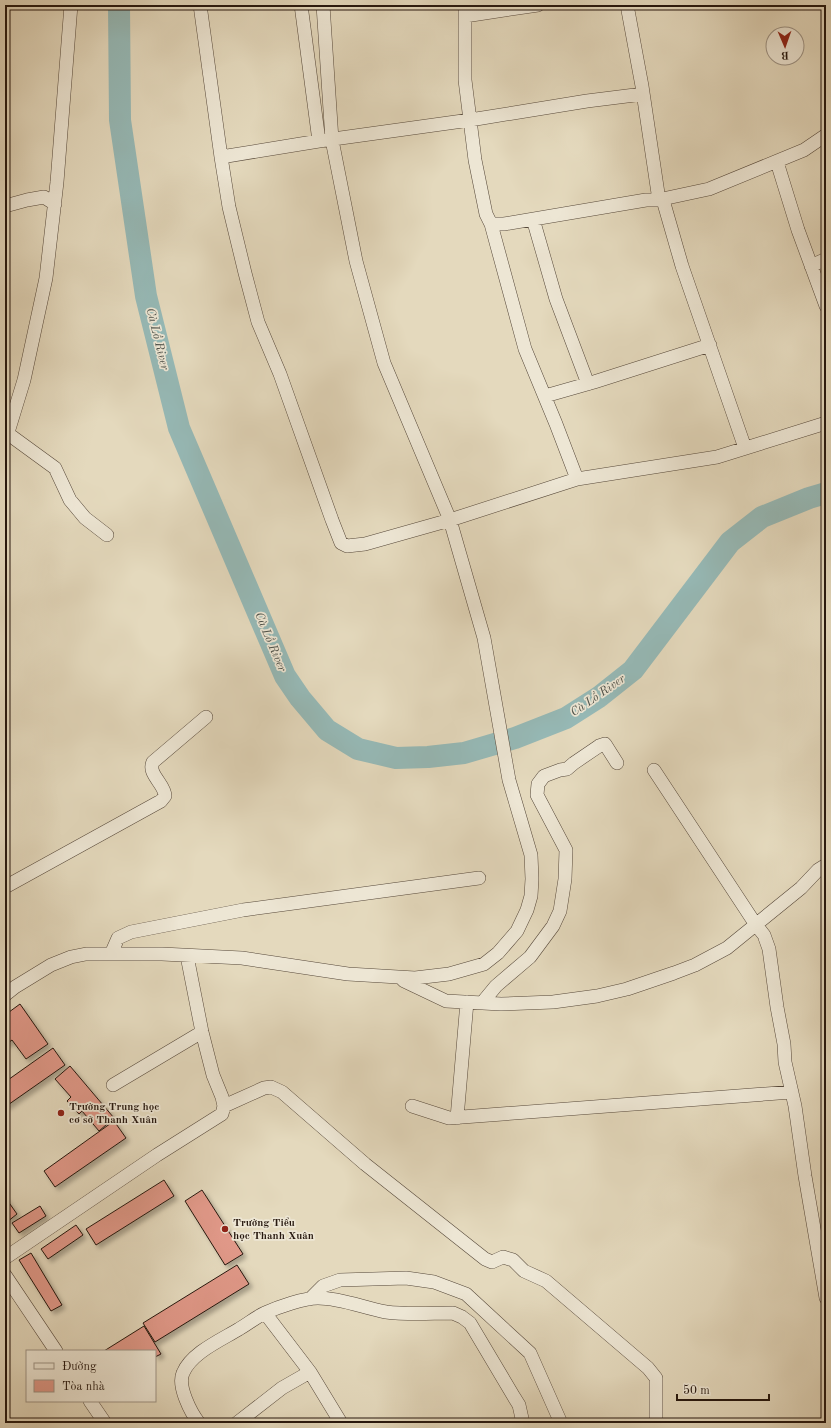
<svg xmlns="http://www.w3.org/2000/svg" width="831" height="1428" viewBox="0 0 831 1428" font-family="'Old Standard TT',serif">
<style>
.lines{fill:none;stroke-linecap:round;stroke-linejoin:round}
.river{stroke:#96b9b6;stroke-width:22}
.building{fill:#e09888;stroke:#26170e;filter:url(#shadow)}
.minor-casing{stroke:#56483a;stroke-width:14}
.minor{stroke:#ede6d4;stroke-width:13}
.poi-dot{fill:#8f2418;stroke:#ede6d4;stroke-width:1.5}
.labels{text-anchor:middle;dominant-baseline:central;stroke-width:3.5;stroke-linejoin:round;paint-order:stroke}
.poi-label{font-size:11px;font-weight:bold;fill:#26170e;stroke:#ede6d4;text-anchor:start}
.water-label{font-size:12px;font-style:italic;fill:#4d5049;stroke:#ede6d4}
</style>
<defs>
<filter id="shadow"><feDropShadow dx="3.5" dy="3.5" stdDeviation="2" flood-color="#0004"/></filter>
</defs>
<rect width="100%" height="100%" fill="#e4d9bd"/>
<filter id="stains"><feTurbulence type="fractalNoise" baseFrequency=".005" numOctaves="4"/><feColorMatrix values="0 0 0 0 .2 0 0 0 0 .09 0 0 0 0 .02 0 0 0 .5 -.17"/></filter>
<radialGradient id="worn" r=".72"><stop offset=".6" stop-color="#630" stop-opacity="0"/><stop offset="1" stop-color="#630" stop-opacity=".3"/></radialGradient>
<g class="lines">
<path class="river" d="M119,5L120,120L146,296L179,428L285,676L300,698L327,730L358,749L396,758L428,757L464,753L515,738L566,718L599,697L633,670L730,542L762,517L809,498L826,493"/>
</g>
<path class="building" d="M20,1004L48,1044L26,1059L12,1040L5,1045V1015Z
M53,1048L65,1065L5,1107V1082Z
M70,1066L114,1118L99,1131L82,1111L79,1114L67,1101L71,1097L55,1079Z
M114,1121L126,1138L55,1187L44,1171Z
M164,1180L174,1196L96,1245L86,1229Z
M202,1190L243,1254L225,1265L185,1201Z
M5,1197L17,1214L7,1222L5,1219Z
M40,1206L46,1216L19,1233L12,1223Z
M76,1225L83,1235L48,1259L41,1249Z
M31,1253L62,1305L51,1311L19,1260Z
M237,1265L249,1284L155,1342L143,1323Z
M144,1326L161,1354L155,1357V1351H104Z"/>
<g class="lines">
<g class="minor-casing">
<path id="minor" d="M200,5L221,157L229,207L245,273L258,322L280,374L332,520L341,543L347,546L365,544L450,520L577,479L717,457L826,423
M301,5L319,141
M465,5V80L475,160L486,214L491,224L525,349L556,424L577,479
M627,5L642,86L659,200
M465,16L538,5
M221,157L319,141L470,120L587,101L643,94
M777,162L798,230L826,306
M663,200L682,266L745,448
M5,206L27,200L44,197L55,204
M533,219L556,299L588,384
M491,224H504L646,200H663L667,198L709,189L804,150L826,135
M811,266L826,259
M545,396L594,382L710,345
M7,433L55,468L70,500L85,518L107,535
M5,437L9,429L24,380L46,278L57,182L71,5
M654,770L756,925L764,935L769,949L777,1007L784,1044L785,1062L795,1106L805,1176L826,1298
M5,887L161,801L165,796C165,784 147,774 153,762L206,717
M111,954L118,938L131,932L243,910L479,878
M402,979L404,981L446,1001L501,1004L553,1002L597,996L627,989L674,973L695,965L727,948L801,888L818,870L826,865
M5,995L15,987L51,965L71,957L86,954H162L242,958L348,974L415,978L449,974L484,964L498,953L517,931L527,910L531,896L532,879L531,855L509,780L484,638L450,520L384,363L356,261L332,140L323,5
M482,1003L496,986L530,957L553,926L560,911L565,879L566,850L537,795L538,784L544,776L560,770L567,769L574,763L599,746L605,744L617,763
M113,1085L202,1032
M224,1106L264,1088L271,1087L282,1092L365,1164L485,1259L492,1262L503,1257L513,1260L524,1271L546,1281L648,1368L656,1378V1423
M412,1106L449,1118L792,1092
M457,1118L467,1002
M5,1258L157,1155L222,1114L224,1106L222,1097L213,1075L202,1032L187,956
M5,1275L56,1351
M310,1299L323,1286L340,1280L406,1278L434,1282L466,1294L530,1353L561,1423
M265,1313L310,1372L341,1423
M90,1401L105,1423
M199,1423C191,1413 177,1386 183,1373C191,1353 221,1340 239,1329C248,1324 256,1317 265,1313C278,1307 304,1298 318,1298C341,1298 364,1308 386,1312C408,1315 431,1313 453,1313L462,1317L470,1323L514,1397L519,1405L523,1423
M237,1423L282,1388L310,1372"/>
</g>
<use href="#minor" class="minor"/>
</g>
<g class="poi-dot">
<circle cx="61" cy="1113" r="4"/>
<circle cx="225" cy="1229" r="4"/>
</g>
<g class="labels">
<g class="poi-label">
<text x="69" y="1107">Trường Trung học<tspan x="69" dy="13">cơ sở Thanh Xuân</tspan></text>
<text x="233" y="1223">Trường Tiểu<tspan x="233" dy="13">học Thanh Xuân</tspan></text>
</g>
<g class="water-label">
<text transform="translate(157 339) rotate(76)">Cà Lồ River</text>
<text transform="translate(270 642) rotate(67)">Cà Lồ River</text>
<text transform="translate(598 696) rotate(-35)">Cà Lồ River</text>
</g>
</g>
<rect width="831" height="1428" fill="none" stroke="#e4d9bd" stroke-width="20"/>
<rect x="6" y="6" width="819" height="1416" fill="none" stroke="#26170e" stroke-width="2"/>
<rect x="10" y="10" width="811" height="1408" fill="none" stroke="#26170e"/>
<rect x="26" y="1350" width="130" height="52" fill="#ede6d4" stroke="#9d9385"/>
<rect x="34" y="1363" width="20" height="6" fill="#ede6d4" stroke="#9d9385"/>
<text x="62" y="1370" font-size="12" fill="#26170e">Đường</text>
<rect x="34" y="1380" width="20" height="12" fill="#e09888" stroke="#9d9385"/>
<text x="62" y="1390" font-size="12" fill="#26170e">Tòa nhà</text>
<g transform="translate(785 46) rotate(178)"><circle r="19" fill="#ede6d4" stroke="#9d9385"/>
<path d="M0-3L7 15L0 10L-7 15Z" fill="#8f2418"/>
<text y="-6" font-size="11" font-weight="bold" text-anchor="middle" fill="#26170e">B</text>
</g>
<path d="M677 1394v6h92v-6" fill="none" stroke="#26170e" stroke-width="2"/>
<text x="683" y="1394" font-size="12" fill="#26170e" stroke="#ede6d4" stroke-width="3" paint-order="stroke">50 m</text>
<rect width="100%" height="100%" filter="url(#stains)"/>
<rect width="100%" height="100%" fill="url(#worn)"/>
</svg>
